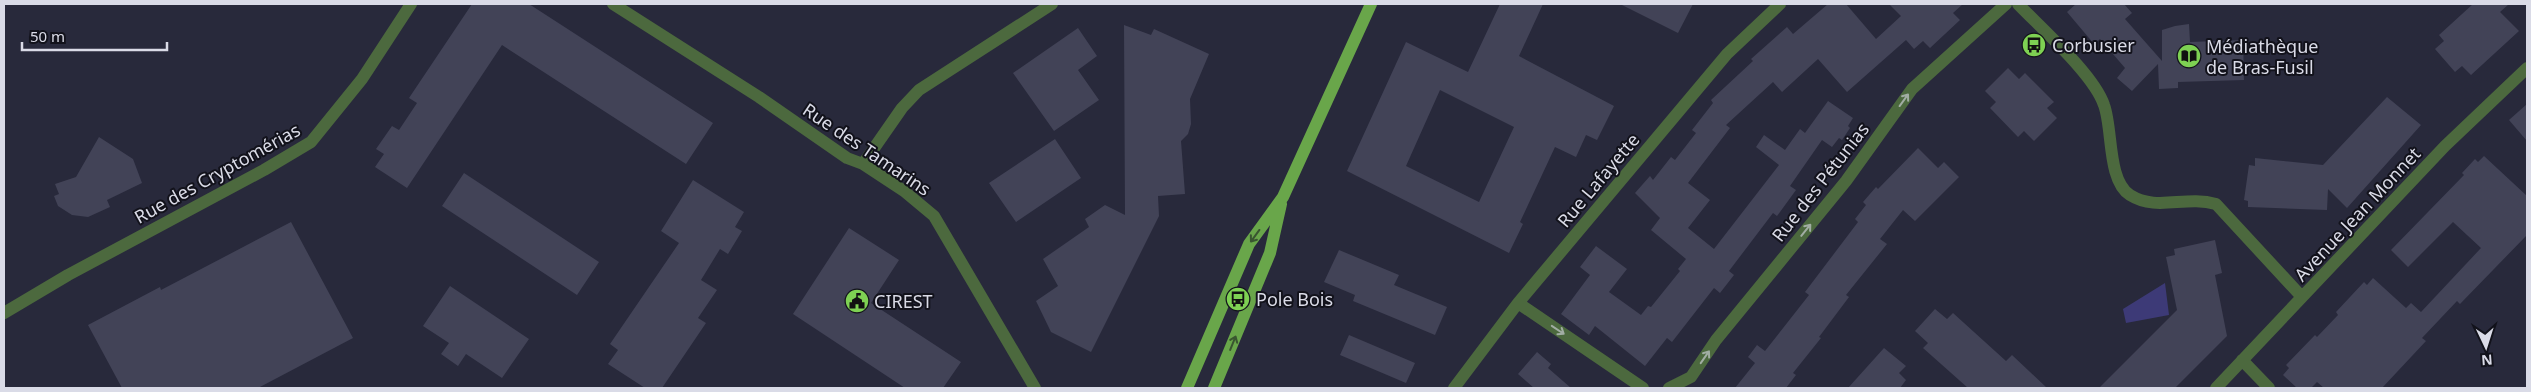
<svg xmlns="http://www.w3.org/2000/svg" width="2531" height="392" viewBox="0 0 2531 392" font-family="'Noto Sans',sans-serif">
<style>
.green{fill:#3d3a77}
.building{fill:#424357;fill-rule:evenodd}
.lines{fill:none;stroke-linecap:round;stroke-linejoin:round}
.minor{stroke:#4c693e;stroke-width:12}
.major{stroke:#69a64a;stroke-width:12}
.oneway{stroke:#a1ada3}
.oneway2{stroke:#395530}
.labels{text-anchor:middle;dominant-baseline:central;stroke-width:4;stroke-linejoin:round;paint-order:stroke}
.poi-label{font-size:18px;fill:#dadbe7;stroke:#12121b;text-anchor:start}
.street-label{font-size:18px;fill:#dadbe7;stroke:#12121b}
</style>
<rect width="100%" height="100%" fill="#28293b"/>
<path class="green" d="M2165,283L2169,315L2126,323L2123,309Z"/>
<path class="building" d="M472,4H529L713,123L686,164L502,45L407,188L375,167L384,154L376,149L392,126L399,130L417,103L409,98Z
M1500,4H1543L1519,56L1614,106L1597,140L1586,135L1576,157L1555,147L1520,222L1523,224L1509,253L1347,171L1406,42L1468,72ZM1440,90L1514,127L1479,202L1406,166Z
M1620,4H1693L1678,33Z
M1828,4H1846L1876,39L1901,16L1889,4H1963L1953,13L1960,20L1930,48L1923,41L1914,49L1906,40L1847,92L1818,59L1782,92L1773,82L1726,125L1730,128L1688,183L1710,200L1688,228L1714,249L1779,165L1756,147L1764,135L1785,150L1800,129L1805,133L1828,101L1853,118L1848,126L1850,128L1842,140L1839,138L1832,147L1822,140L1790,186L1796,190L1777,216L1773,213L1729,271L1734,275L1720,293L1714,288L1672,342L1667,338L1645,366L1595,326L1589,335L1561,314L1590,275L1580,267L1596,246L1627,269L1609,292L1641,315L1648,306L1651,307L1680,271L1678,269L1686,259L1651,230L1660,218L1635,193L1650,176L1653,180L1671,157L1675,160L1696,133L1692,130L1713,103L1711,100L1753,61L1751,59L1787,27L1793,34Z
M2076,4H2124L2132,13L2125,19L2162,61V30L2175,26L2189,24L2190,42L2243,40L2244,80L2178,82V88L2159,89L2158,64L2132,91L2117,78L2125,68L2100,39L2094,44L2067,12Z
M2473,4H2509L2500,12L2519,31L2471,75L2462,66L2455,72L2435,49L2444,41L2439,35Z
M1124,25L1151,35L1154,29L1209,54L1190,99L1191,124L1188,134L1181,141L1185,194L1158,196L1159,216L1091,352L1051,332L1036,301L1058,286L1043,259L1089,227L1085,219L1105,205L1125,215Z
M1078,28L1097,56L1078,70L1099,100L1054,131L1013,73Z
M2008,68L2019,79L2025,73L2054,102L2047,108L2057,118L2034,141L2024,131L2018,137L1990,108L1996,102L1985,91Z
M2387,97L2421,125L2347,208L2328,189L2327,210L2248,207V201L2244,200L2249,165L2255,166V158L2323,165Z
M2527,104V141L2509,120Z
M99,137L133,159L142,183L107,200L110,207L88,217L72,215L58,206L54,196L59,194L55,184L76,177Z
M1055,139L1081,178L1016,222L989,183Z
M1918,148L1938,168L1944,162L1959,177L1915,221L1903,210L1880,239L1887,244L1846,295L1849,297L1819,337L1821,338L1793,373L1796,375L1786,388H1735L1755,363L1748,357L1757,345L1765,351L1809,295L1805,292L1858,222L1855,219L1866,205L1863,202L1876,187L1878,189Z
M2484,156L2527,196V235L2460,304L2457,301L2422,338L2426,341L2382,388H2324L2317,382L2311,388H2297L2283,375L2289,368L2286,365L2315,335L2317,337L2338,315L2336,312L2364,282L2367,285L2373,278L2406,308L2411,303L2421,312L2481,248L2453,222L2408,267L2391,250L2464,175L2462,173L2475,159L2478,162Z
M464,173L599,262L577,295L442,206Z
M693,180L744,212L735,227L742,231L728,254L720,249L701,280L717,290L698,318L706,323L662,388H645L608,364L618,350L610,344L679,243L661,231Z
M291,222L353,338L258,388H122L88,325L160,287L161,290Z
M849,228L899,260L871,303L961,362L943,388H905L793,314Z
M2215,240L2222,273L2215,275L2227,336L2175,388H2099L2177,310L2166,257L2175,255L2174,249Z
M1339,250L1399,275L1394,285L1447,307L1435,335L1353,301L1355,295L1324,282Z
M450,286L529,339L502,378L466,354L458,366L441,354L449,343L423,326Z
M1935,309L1947,319L1953,313L2006,361L2012,355L2047,388H1968L1923,348L1928,343L1915,331Z
M1349,335L1415,363L1406,383L1340,355Z
M1884,348L1906,366L1899,373L1906,380L1900,388H1848Z
M1537,352L1551,364L1548,368L1571,388H1534L1518,374Z"/>
<g class="lines">
<path class="minor" d="M613,4L759,97L847,158L863,164L904,191L934,216L1035,388
M2018,4C2042,29 2094,75 2104,105C2113,129 2107,180 2130,195C2157,212 2185,195 2216,204L2302,297
M863,164L902,108L919,90L1052,4
M1518,303L1643,388
M4,313L68,275L264,170L311,142L362,79L411,4
M2242,360L2269,388
M1454,388L1518,303L1727,54L1780,4
M1669,388L1691,377L1716,340L1846,181L1912,89L2006,4
M2216,388L2445,146L2527,68"/>
<path class="major" d="M1187,388L1249,244L1283,197L1371,4
M1214,388L1270,253L1281,204"/>
</g>
<defs><path id="oneway-shaft" d="M-6 0H5M1.5-3L5.5 0L1.5 3" fill="none" stroke-width="1.6" stroke-linecap="round" stroke-linejoin="round" transform="scale(1.25)"/></defs>
<g class="oneway">
<use href="#oneway-shaft" transform="translate(1904 100) rotate(-54)"/>
<use href="#oneway-shaft" transform="translate(1806 230) rotate(-51)"/>
<use href="#oneway-shaft" transform="translate(1558 330) rotate(34)"/>
<use href="#oneway-shaft" transform="translate(1705 357) rotate(-55)"/>
</g>
<g class="oneway2">
<use href="#oneway-shaft" transform="translate(1255 236) rotate(126)"/>
<use href="#oneway-shaft" transform="translate(1233 343) rotate(-68)"/>
</g>
<defs>
<g id="bus-disc" transform="scale(1.25)"><circle r="9.5" fill="#7ed153" stroke="#12121b"/><path d="M-5-6H5V4H4V6H2V4H-2V6H-4V4H-5ZM-3.5-4V0h7V-4ZM-3.5 1.2v1.5H-2V1.2ZM2 1.2v1.5H3.5V1.2Z" fill="#111"/></g>
<g id="library-disc" transform="scale(1.25)"><circle r="9.5" fill="#7ed153" stroke="#12121b"/><path d="M-6-4Q-3-5.5-.7-3.5V5Q-3 3-6 4ZM6-4Q3-5.5 .7-3.5V5Q3 3 6 4Z" fill="#111"/></g>
<g id="civic-disc" transform="scale(1.25)"><circle r="9.5" fill="#7ed153" stroke="#12121b"/><path d="M-.6-6.5H3V-4.5H.6V-3L4-1V1h2V6H-6V1h2V-1L-.6-3ZM-1.2 2.5V6h2.4V2.5Z" fill="#111"/></g>
</defs>
<g fill-rule="evenodd">
<use href="#bus-disc" x="2034" y="45"/>
<use href="#library-disc" x="2189" y="56"/>
<use href="#bus-disc" x="1238" y="299"/>
<use href="#civic-disc" x="857" y="301"/>
</g>
<g class="labels">
<g class="poi-label">
<text x="2052" y="45">Corbusier</text>
<text x="2206" y="46">Médiathèque<tspan x="2206" dy="21">de Bras-Fusil</tspan></text>
<text x="1256" y="299">Pole Bois</text>
<text x="874" y="301">CIREST</text>
</g>
<g class="street-label">
<text transform="translate(867 149) rotate(34)">Rue des Tamarins</text>
<text transform="translate(217 173) rotate(-29)">Rue des Cryptomérias</text>
<text transform="translate(1598 180) rotate(-50)">Rue Lafayette</text>
<text transform="translate(1820 182) rotate(-52)">Rue des Pétunias</text>
<text transform="translate(2357 214) rotate(-47)">Avenue Jean Monnet</text>
</g>
</g>
<rect width="2531" height="392" fill="none" stroke="#dadbe7" stroke-width="10"/>
<g transform="translate(2486 347) rotate(176)" stroke="#12121b" stroke-width="4" paint-order="stroke">
<path d="M0-4L9 19L0 12L-9 19Z" fill="#dadbe7"/>
<text y="-8" font-size="14" font-weight="bold" text-anchor="middle" fill="#dadbe7">N</text>
</g>
<path d="M22 42v8h145v-8" fill="none" stroke="#dadbe7" stroke-width="2.5"/>
<text x="30" y="42" font-size="15" fill="#dadbe7" stroke="#12121b" stroke-width="4" paint-order="stroke">50 m</text>
</svg>
